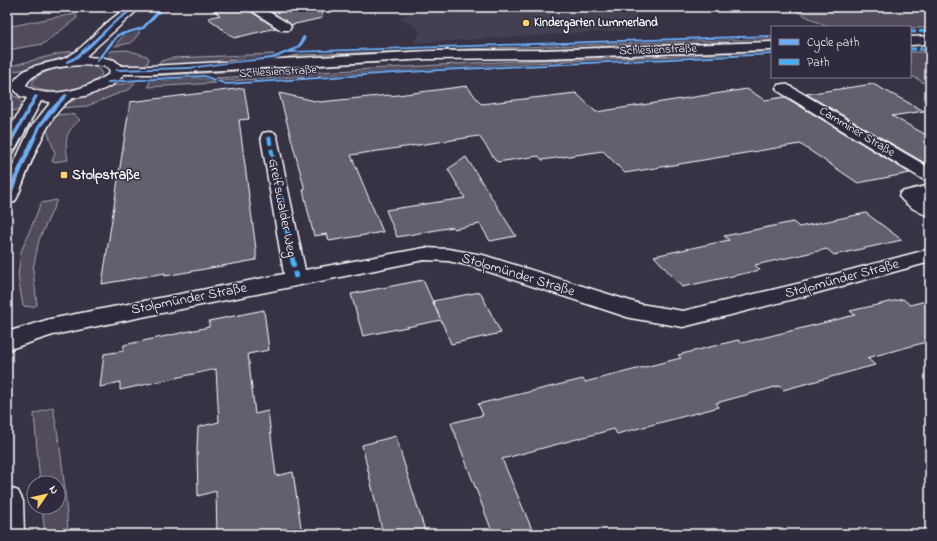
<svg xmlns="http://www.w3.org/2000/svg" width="937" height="541" viewBox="0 0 937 541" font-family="'Indie Flower',sans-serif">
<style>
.built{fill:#444051}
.green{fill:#514c5c;stroke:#a8a6ae}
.building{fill:#635f6d;stroke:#fff}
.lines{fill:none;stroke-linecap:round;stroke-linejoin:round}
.minor-casing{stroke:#fff;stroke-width:3}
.minor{fill:#2f2a3d;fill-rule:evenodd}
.quiet-far2{stroke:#49aef6;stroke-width:3;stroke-dasharray:6 3;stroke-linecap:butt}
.quiet-far1{stroke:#49aef6;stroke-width:4;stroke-dasharray:8 4;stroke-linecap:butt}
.quiet{stroke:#49aef6;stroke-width:5;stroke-dasharray:10 5;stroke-linecap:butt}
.cycleway-casing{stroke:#2f2a3d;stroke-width:2}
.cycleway{fill:#6dadf4;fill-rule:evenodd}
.poi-dot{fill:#ffd166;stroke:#2f2a3d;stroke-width:1.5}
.labels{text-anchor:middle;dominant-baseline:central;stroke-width:3;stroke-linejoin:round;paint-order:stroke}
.far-poi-label{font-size:12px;font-weight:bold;fill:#fff;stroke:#2f2a3d;text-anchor:start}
.far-street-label{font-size:12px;fill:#fff;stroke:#2f2a3d}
.poi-label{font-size:14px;font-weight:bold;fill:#fff;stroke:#2f2a3d;text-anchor:start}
.street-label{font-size:14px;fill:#fff;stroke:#2f2a3d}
</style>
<rect width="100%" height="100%" fill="#373345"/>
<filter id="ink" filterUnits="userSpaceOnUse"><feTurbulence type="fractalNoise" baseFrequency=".025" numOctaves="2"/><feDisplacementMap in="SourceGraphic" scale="8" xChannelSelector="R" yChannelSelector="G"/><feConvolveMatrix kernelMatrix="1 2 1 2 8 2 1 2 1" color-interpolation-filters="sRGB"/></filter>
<g filter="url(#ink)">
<path class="built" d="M442,7H630L648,29L413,43L421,31L399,17Z"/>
<path class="green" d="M788,7H914L930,16V28L827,27Z
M76,14L77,18L43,44L7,50V27L57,17Z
M133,31L140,32L131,43L114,46L124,35Z
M772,38V41L283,58L298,55Z
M127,50L147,56L149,59C149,60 147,64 146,65C138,73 112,63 109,53L110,51Z
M772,50V52L568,61L227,81L216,78L474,63Z
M78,51C58,64 31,69 7,72V67L10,66L66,52Z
M910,52H930V86L910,75Z
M274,54L270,58L204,65L158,67L161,61L172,58Z
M410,60V61L153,76L155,72Z
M76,66C84,66 98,64 102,74C92,90 46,98 32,85C33,71 64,67 76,66Z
M204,78L216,83L148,87L150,81Z
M135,82L130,89L87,106L60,108C81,94 110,85 135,82Z
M7,93L19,98L23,105L21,110L7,111Z
M66,114L75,115L80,120C64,133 65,141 68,160L52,162L55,153L47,130L56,115Z
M57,200L39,240L33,269L37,305L32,307L23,306L18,276L21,252L41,203Z
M53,407C61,449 66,491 68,534H45L42,507H58V483H40L34,414Z"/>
<path class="building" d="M209,7H252L250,11L276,28L234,38L208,18L220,15Z
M271,7H321L322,18L291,25L269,10Z
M873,84L924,111L892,116L930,137V166L806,94Z
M467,86L481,104L576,93L596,112L747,89L765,100L785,97L910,173L858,183L800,144L625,173L603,151L542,160L539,156L497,162L479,136L351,155L383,232L329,241L327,234L314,236L303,190H305L279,93L320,102L389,95L390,96Z
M244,88L249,119L239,120L256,249V260L165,276V273L102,284L130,102Z
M466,157L516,236L490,241L480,224L454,229L453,227L397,237L386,210L465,198L448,169Z
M866,213L902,240L834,255L827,249L755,265L760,270L682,287L654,256L729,240L724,236L793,222L799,227Z
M423,280L440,318L433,301L480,292L501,333L451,344L441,320L363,336L351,294Z
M903,299L910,305L930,300V341L867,358L875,365L783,390L779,386L716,403L719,407L617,434L614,429L502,459L534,534H493L451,423L483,415L478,404L583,379L585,382L681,358L678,355L738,340L742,343L855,315L850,311Z
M264,310L269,350L248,354L255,414L268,411L276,476L293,472L302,534H217L216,491L198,496L197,449L198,427L219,422L216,369L120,390V382L100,387L104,354L123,351L124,345L209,327V321Z
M396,436L400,450L426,534H383L362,445Z"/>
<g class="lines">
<g class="minor-casing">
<path id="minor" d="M128,7H141L85,57L104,58L114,60L121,66H150L429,51L544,50L772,42V50L544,58L429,59L150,74H124C116,86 98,92 85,96C80,97 73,97 70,100C46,116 28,171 17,198L14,202L7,204V178L31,127L51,102L41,101L16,148L13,152L7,153V133L27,98L20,96L11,86C25,63 40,66 63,59C79,53 95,33 108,22C114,17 121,12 128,7ZM83,65L103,66L109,69L110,73C92,88 45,102 26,85C36,67 65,66 83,65Z
M270,7L266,10L289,24L291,27L289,30H281L251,10L254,7Z
M930,36V44L910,45V37Z
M783,84L788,85L930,168V181L924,180L778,91L776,88L778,85Z
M269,132L275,133L277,137L305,270L424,248L448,249L483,255L640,304L683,311L801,283L930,249V262L809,295L683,327L630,318L471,266L448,261L424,260L53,335L7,350V332L50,319L284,274L261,137L263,133Z
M930,185V197L924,198L930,202V216C919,213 905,205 899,196L901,192Z
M7,487L18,491L23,501L24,534H7Z"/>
</g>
<use href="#minor" class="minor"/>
<path class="quiet-far2" d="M910,32L930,31
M910,49H930"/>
<path class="quiet-far1" d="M269,137L281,199"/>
<path class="quiet" d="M281,198L296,278"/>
<g class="cycleway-casing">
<path id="cycleway" d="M133,7H137C130,13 121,18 114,24C103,34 79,62 66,63V61L76,56L113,22Z
M161,7H165L144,29L119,36L98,62H96V60L117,34L142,27Z
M772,35V37L288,53L273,59L233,63L189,69L117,71L115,70L117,69L189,67L272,57L296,47L299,44L302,37L304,36L306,37C303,44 301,48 294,51Z
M772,53V55L440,71L226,85L204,77L108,83L106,82L108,81L204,75L226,83L440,69Z
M65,94L68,95L52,113L41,127L10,198L7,200V192L37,127L48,111Z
M35,95L38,96L9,148L7,149V144Z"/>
</g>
<use href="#cycleway" class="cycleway"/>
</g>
</g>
<g class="poi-dot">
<circle cx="526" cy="23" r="4"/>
<rect x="60" y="171" width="8" height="8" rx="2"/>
</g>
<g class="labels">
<g class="far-poi-label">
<text x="534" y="23">Kindergarten Lummerland</text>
</g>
<g class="far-street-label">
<text transform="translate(658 50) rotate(-2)">Schlesienstraße</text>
<text transform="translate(278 72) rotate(-3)">Schlesienstraße</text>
<text transform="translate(857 132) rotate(31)">Camminer Straße</text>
</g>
<g class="poi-label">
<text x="72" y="175">Stolpstraße</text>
</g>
<g class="street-label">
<text transform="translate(282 208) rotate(79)">Greifswalder Weg</text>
<text transform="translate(518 275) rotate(17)">Stolpmünder Straße</text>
<text transform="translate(842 279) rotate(-15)">Stolpmünder Straße</text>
<text transform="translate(189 299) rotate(-11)">Stolpmünder Straße</text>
</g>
</g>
<rect width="937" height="541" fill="none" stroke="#2f2a3d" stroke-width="24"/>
<rect x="12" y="12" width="913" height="517" fill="none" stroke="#fff" stroke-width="1.5" filter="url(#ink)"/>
<rect x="771" y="26" width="140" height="52" fill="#2f2a3d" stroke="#827f8b"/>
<rect x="779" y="39" width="20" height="6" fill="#6dadf4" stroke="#827f8b"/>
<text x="807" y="46" font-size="12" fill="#ffffff">Cycle path</text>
<rect x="779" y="59" width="20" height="6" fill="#49aef6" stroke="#827f8b"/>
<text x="807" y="66" font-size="12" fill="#ffffff">Path</text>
<g transform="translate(46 495) rotate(56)"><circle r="19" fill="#2f2a3d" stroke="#827f8b"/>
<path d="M0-3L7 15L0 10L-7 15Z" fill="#ffd166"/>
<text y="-6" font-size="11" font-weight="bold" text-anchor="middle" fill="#ffffff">N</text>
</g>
</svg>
